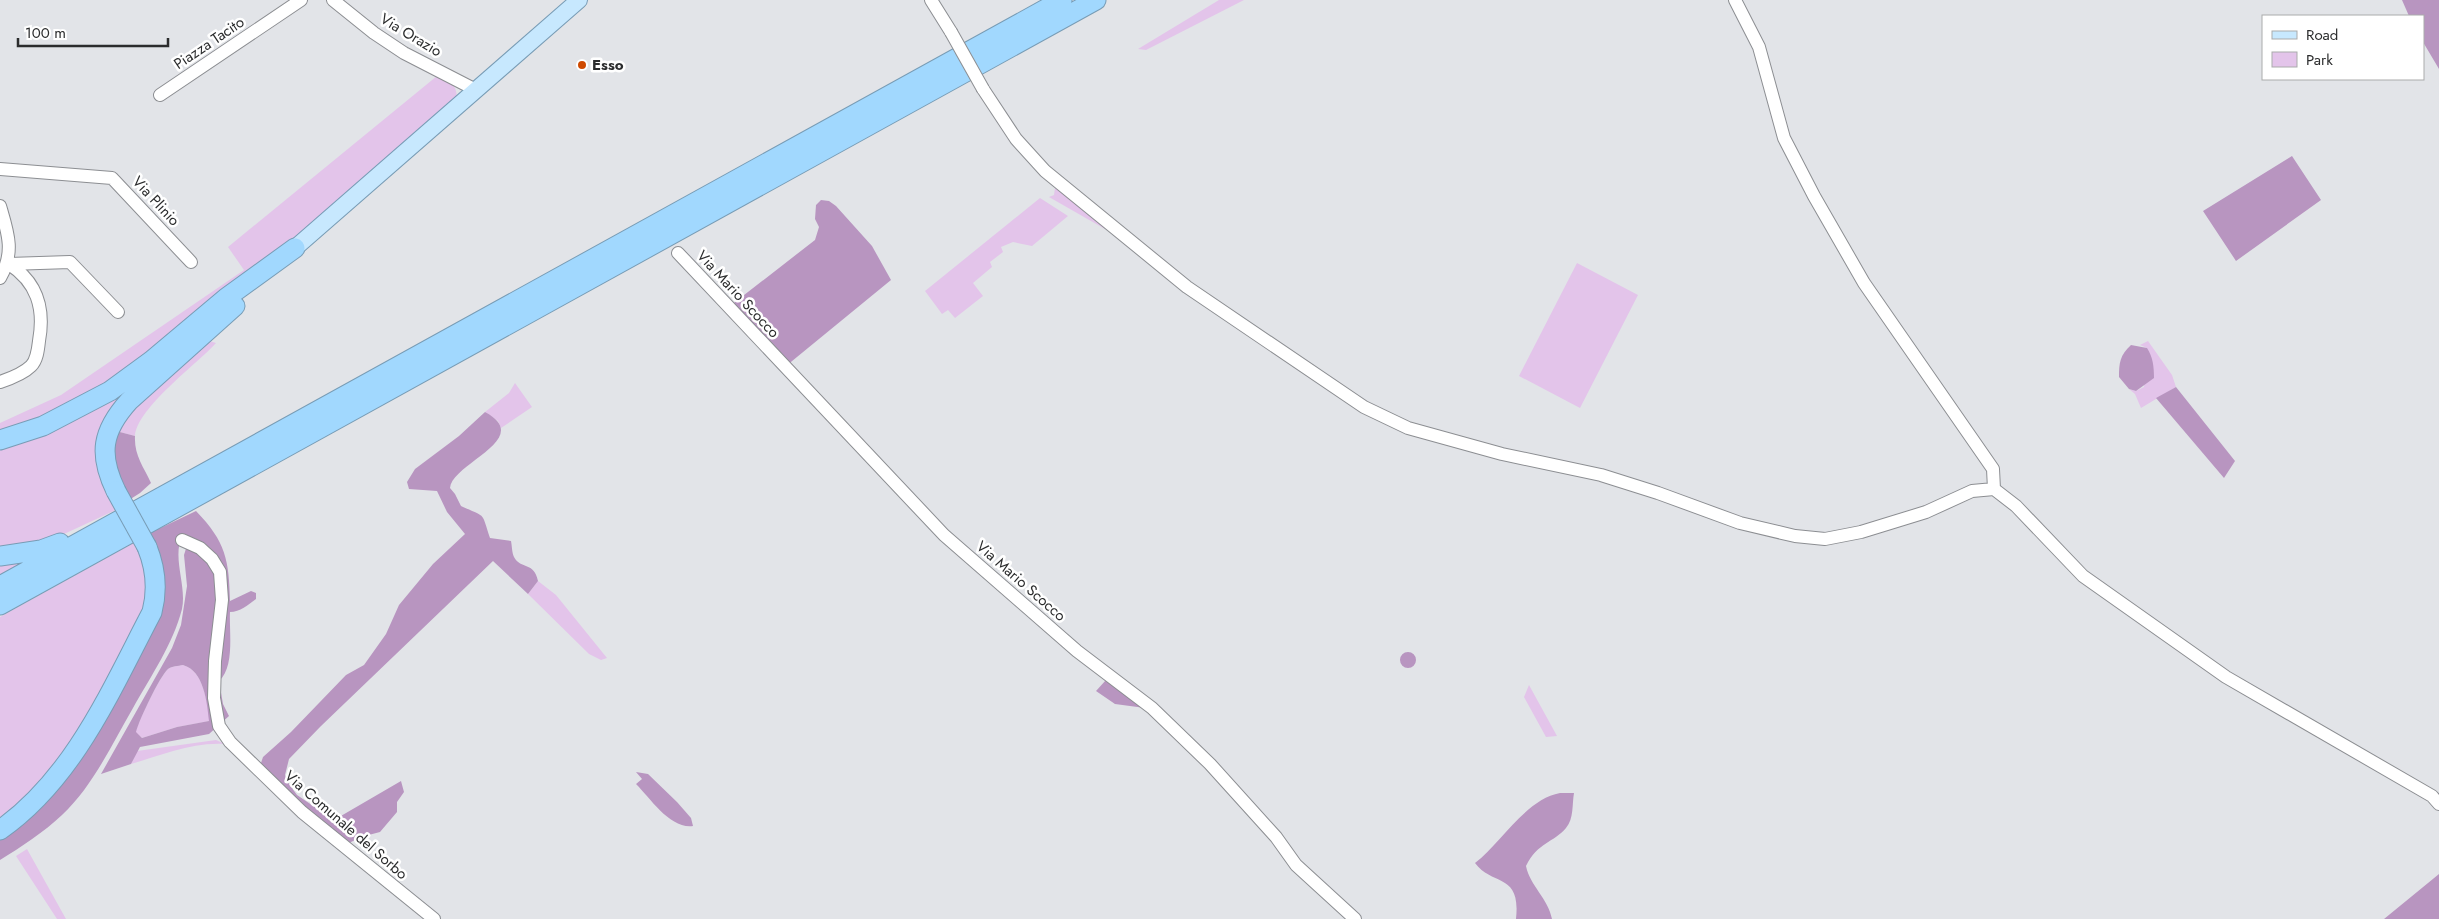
<svg xmlns="http://www.w3.org/2000/svg" width="2439" height="919" viewBox="0 0 2439 919" font-family="Jost,sans-serif">
<style>
.green{fill:#e3c4ea}
.forest{fill:#b895c0;fill-rule:evenodd}
.lines{fill:none;stroke-linecap:round;stroke-linejoin:round}
.minor-casing{stroke:#8c8e92;stroke-width:14}
.major-casing{stroke:#789cb5;stroke-width:18}
.highway-casing{stroke:#789cb5;stroke-width:21}
.minor{stroke:#fff;stroke-width:12}
.major{stroke:#c7e8fe;stroke-width:16}
.highway{stroke:#a1d8fe;stroke-width:19}
.minor-bridge-casing{stroke:#8c8e92;stroke-width:14;stroke-linecap:butt}
.highway-bridge-casing{stroke:#789cb5;stroke-width:21;stroke-linecap:butt}
.minor-bridge{stroke:#fff;stroke-width:12}
.highway-bridge{stroke:#a1d8fe;stroke-width:19}
.poi-dot{fill:#ce4900;stroke:#fff;stroke-width:2}
.labels{text-anchor:middle;dominant-baseline:central;stroke-width:5;stroke-linejoin:round;paint-order:stroke}
.street-label{font-size:15px;fill:#2b2c2d;stroke:#fff}
.poi-label{font-size:15px;font-weight:bold;fill:#2b2c2d;stroke:#fff;text-anchor:start}
</style>
<rect width="100%" height="100%" fill="#e2e4e8"/>
<path class="green" d="M1219,0H1244L1146,50L1138,49Z
M437,76C451,82 457,84 457,100L333,208L107,388L0,437V423L61,395L244,270L228,247Z
M1055,188L1113,229H1105L1049,197L1054,195Z
M1040,198L1068,216L1032,246L1013,242L1001,247L1003,252L990,262L992,267L973,283L983,296L955,318L948,310L942,314L925,291Z
M1577,263L1638,295L1580,408L1519,376Z
M206,340L216,343C197,364 137,408 135,436L116,431L115,427Z
M2148,341L2172,375L2176,387L2141,408L2135,394L2129,389L2136,391L2144,387L2147,348L2140,345Z
M149,369L113,413L118,509L36,547L0,554V447L63,426Z
M515,383L532,407L501,428L498,421L485,412L509,393Z
M135,542L140,551L154,596L83,736L0,827V617Z
M37,555L0,576V561Z
M538,581L556,595L607,658L601,660L589,654L528,594Z
M183,665C204,671 207,702 210,721L177,727L142,738L135,732C139,720 160,676 168,669C172,666 178,666 183,665Z
M1529,685L1557,736L1546,737L1524,697Z
M216,740L225,744C192,742 162,755 131,764L137,751Z
M27,849L66,919H57L16,856Z"/>
<path class="forest" d="M2402,0H2439V69L2423,42V16H2409Z
M2292,156L2321,200L2236,261L2203,211Z
M821,200L829,201L836,206L872,246L891,280L786,366L730,306L815,240L819,227L815,219L816,205Z
M2131,345L2147,348C2153,357 2154,367 2154,378L2136,391L2129,389L2119,377C2119,363 2120,355 2131,345Z
M2176,387L2235,461L2224,478L2156,398Z
M485,412C535,439 452,463 450,488L455,494L461,506C487,518 481,511 490,538L511,541C512,546 512,553 514,557C521,570 534,561 538,581L528,594L493,561L321,726L289,759L285,775L289,784L297,795L334,820L401,781L404,792L397,802V812L380,832L361,837L349,843L259,769L263,757L291,732L346,675L364,665L386,634L399,605L433,564L465,534L447,512L437,491L409,489L407,482L415,469L459,436Z
M116,431L135,436C134,455 143,466 151,483L140,493L129,500L111,469Z
M196,511C226,542 229,560 230,601L251,591L256,593V599C248,605 240,612 230,612C229,632 235,667 219,681L223,704L229,716L209,734L140,747L131,764L101,774L172,648L181,625L187,586L184,555L189,539L187,535L183,534C171,557 187,584 182,609C173,644 151,676 133,708C112,744 93,786 62,815C44,832 21,847 0,860V837L150,635L148,534ZM183,665C204,671 207,702 209,721L177,727L142,738L136,732C139,720 160,676 168,669C172,666 178,666 183,665Z
M1400 660a8 8 0 1 1 16 0a8 8 0 1 1-16 0Z
M1106,680L1145,708L1115,704L1096,691Z
M636,772L648,774L677,802L691,818L693,826C670,829 651,799 636,784L642,779Z
M1560,793H1574C1572,804 1574,819 1566,828C1553,843 1538,842 1526,866C1530,886 1548,898 1552,919H1516C1521,872 1493,887 1475,863C1501,843 1526,799 1560,793Z
M2439,874V919H2384Z"/>
<g class="lines">
<g class="minor-casing">
<path id="minor" d="M333,0L374,33L404,53L476,90
M931,0L951,32
M1735,0L1759,47L1784,138L1814,196L1864,283L1993,469L1994,489
M983,89L1016,139L1045,171L1187,287L1364,407L1408,428L1502,454L1601,475L1658,493L1740,523L1795,536L1825,539L1861,532L1926,512L1972,491L1994,489L2016,506L2083,576L2226,677L2432,796L2439,804
M160,95L301,0
M0,169L112,178L191,262
M0,206C8,233 15,252 0,278
M678,253L944,535L1077,651L1152,708L1210,764L1276,837L1296,865L1355,919
M9,264L70,262L118,312
M0,382C9,379 24,373 31,366C37,360 38,350 39,341C45,308 37,282 9,264
M182,540L200,548L212,559L220,572L222,600L215,661L214,698L219,726L230,742L302,812L434,919"/>
</g>
<g class="major-casing">
<path id="major" d="M295,248L579,0"/>
</g>
<g class="highway-casing">
<path id="highway" d="M0,440L43,426L110,391L151,361L226,298L295,248
M116,491C98,454 102,431 129,401L235,306
M0,556L41,550L60,543
M0,586L1062,0
M0,605L1096,0
M0,830C74,778 111,690 152,612C158,589 156,569 147,547"/>
</g>
<use href="#minor" class="minor"/>
<use href="#major" class="major"/>
<use href="#highway" class="highway"/>
<g class="minor-bridge-casing">
<path id="minor-bridge" d="M951,32L983,89"/>
</g>
<g class="highway-bridge-casing">
<path id="highway-bridge" d="M116,491L147,547"/>
</g>
<use href="#minor-bridge" class="minor-bridge"/>
<use href="#highway-bridge" class="highway-bridge"/>
</g>
<circle class="poi-dot" cx="582" cy="65" r="5"/>
<g class="labels">
<g class="street-label">
<text transform="translate(411 35) rotate(31)">Via Orazio</text>
<text transform="translate(209 43) rotate(-34)">Piazza Tacito</text>
<text transform="translate(156 201) rotate(47)">Via Plinio</text>
<text transform="translate(738 294) rotate(47)">Via Mario Scocco</text>
<text transform="translate(1021 581) rotate(41)">Via Mario Scocco</text>
<text transform="translate(346 825) rotate(41)">Via Comunale del Sorbo</text>
</g>
<g class="poi-label">
<text x="592" y="65">Esso</text>
</g>
</g>
<rect x="2262" y="15" width="162" height="65" fill="#ffffff" stroke="#aaabab"/>
<rect x="2272" y="31" width="25" height="8" fill="#c7e8fe" stroke="#aaabab"/>
<text x="2306" y="40" font-size="15" fill="#2b2c2d">Road</text>
<rect x="2272" y="52" width="25" height="15" fill="#e3c4ea" stroke="#aaabab"/>
<text x="2306" y="65" font-size="15" fill="#2b2c2d">Park</text>
<path d="M18 38v8h150v-8" fill="none" stroke="#2b2c2d" stroke-width="2.5"/>
<text x="25" y="38" font-size="15" fill="#2b2c2d" stroke="#ffffff" stroke-width="4" paint-order="stroke">100 m</text>
</svg>
